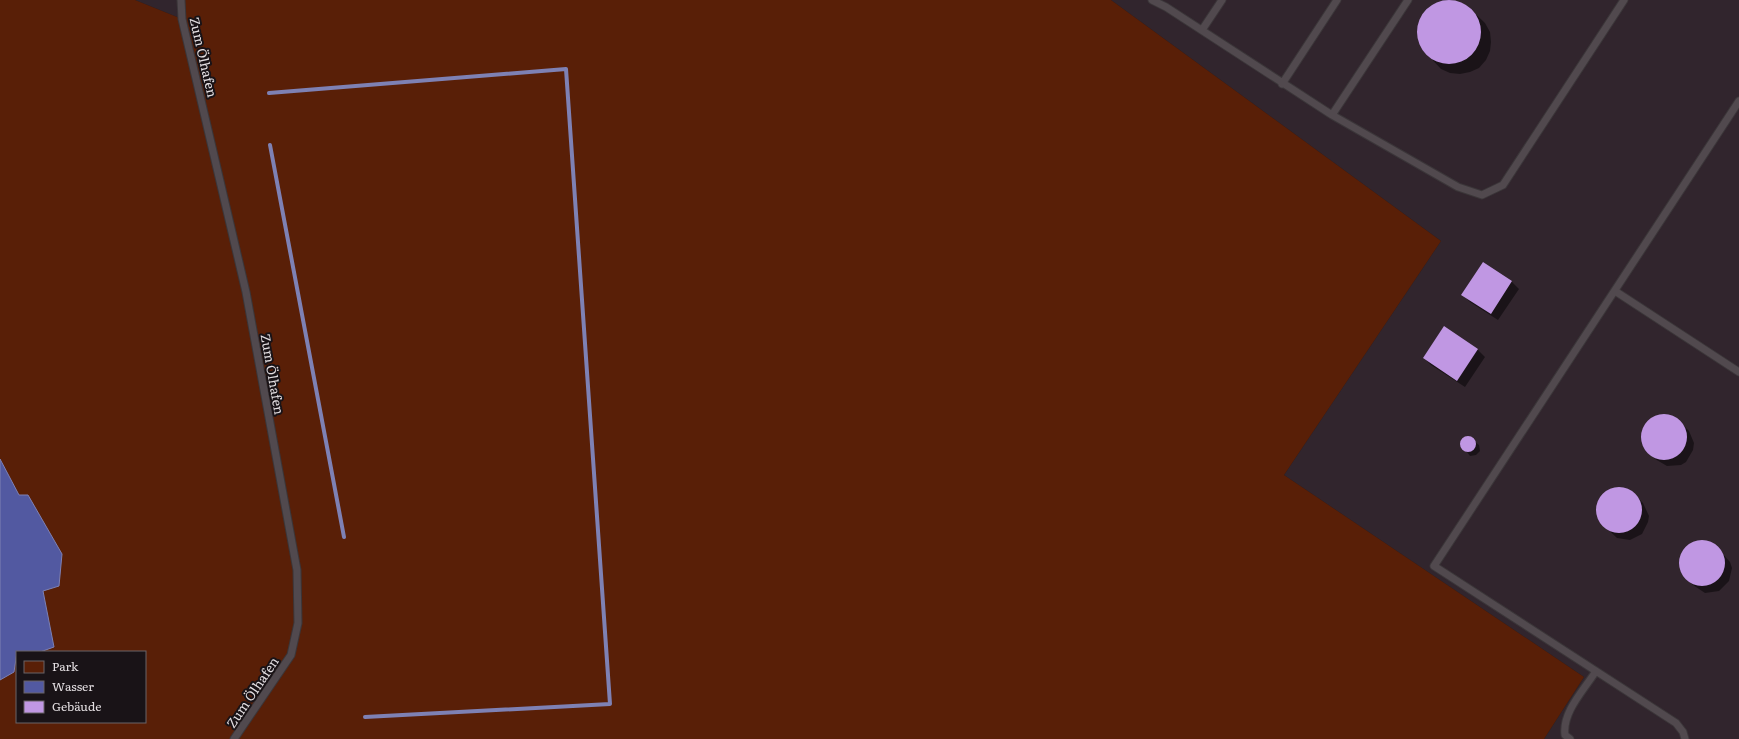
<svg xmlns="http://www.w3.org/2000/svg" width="1739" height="739" viewBox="0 0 1739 739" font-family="Literata,serif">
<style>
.built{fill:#31252d}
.green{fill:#591f07}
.water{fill:#5259a1;stroke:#7e81b4}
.shadow{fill:#0007}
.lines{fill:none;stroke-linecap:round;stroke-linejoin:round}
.stream{stroke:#7e81b4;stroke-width:4}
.building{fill:#c097e3}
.lane-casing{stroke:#3b3639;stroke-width:9}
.lane{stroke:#51494e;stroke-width:7}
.labels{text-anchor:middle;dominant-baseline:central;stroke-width:4;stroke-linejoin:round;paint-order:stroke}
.street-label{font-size:13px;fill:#e3dee1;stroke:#191317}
</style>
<rect width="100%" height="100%" fill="#231c20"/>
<path class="built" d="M135,0H181L182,19Z
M1111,0H1739V739H1544L1584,677L1284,475L1441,241Z"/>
<path class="green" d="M0,0H135L182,19L181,0H1111L1441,241L1284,475L1584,677L1544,739H0V680L14,672L15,662L17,661V722H145V652H40L54,646L43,591L19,495L0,459Z"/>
<path class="water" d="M0,459L19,495H28L62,554L59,586L43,591L54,647L40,652H17L14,672L0,680Z"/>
<path class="shadow" d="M1449,0L1459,2L1467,6L1485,23L1490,32L1491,42L1490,51L1486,60L1479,68L1470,72L1460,74L1450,73L1441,69L1424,51L1419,43L1418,33L1419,23L1423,14L1430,7L1439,2Z
M1483,263L1512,282L1519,289L1498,320L1470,302L1462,294Z
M1444,328L1478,350L1485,357L1465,387L1431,365L1424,358Z
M1663,415L1670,416L1681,423L1689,431L1694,443L1693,450L1686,462L1681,465L1667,466L1655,459L1644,445L1643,432L1650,420Z
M1469,437L1479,445L1480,451L1476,455L1470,456L1461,444L1463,439Z
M1616,489L1629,491L1635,495L1643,503L1649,516L1648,522L1642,534L1630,540L1617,538L1599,521L1597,507L1604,495Z
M1707,541L1713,544L1720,551L1730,562L1732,568L1729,581L1719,591L1705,593L1693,585L1685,577L1681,572L1680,558L1687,546L1693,543Z"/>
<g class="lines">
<path class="stream" d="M269,93L566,69L610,704L365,717
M270,145L344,537"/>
</g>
<path class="building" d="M1417 32a32 32 0 1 1 64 0a32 32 0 1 1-64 0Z
M1483,262L1512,281L1491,314L1461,295Z
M1444,326L1478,349L1457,381L1423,358Z
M1641 437a23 23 0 1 1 46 0a23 23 0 1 1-46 0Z
M1460 444a8 8 0 1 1 16 0a8 8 0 1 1-16 0Z
M1596 510a23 23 0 1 1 46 0a23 23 0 1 1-46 0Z
M1679 563a23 23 0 1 1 46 0a23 23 0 1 1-46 0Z"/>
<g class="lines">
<g class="lane-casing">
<path id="lane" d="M181,0L182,19L246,292L297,570L298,623L291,655L234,739
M1152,0L1166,7L1332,115L1458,187L1482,195L1503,185L1624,0
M1202,30L1222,0
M1282,84L1337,0
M1332,115L1408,0
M1615,291L1739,372
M1570,739L1565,735C1562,712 1584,690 1596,671
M1685,739L1683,732L1676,723L1434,566L1739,101"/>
</g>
<use href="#lane" class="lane"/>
</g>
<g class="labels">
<g class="street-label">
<text transform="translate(204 57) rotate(77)">Zum Ölhafen</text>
<text transform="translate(273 374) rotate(80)">Zum Ölhafen</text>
<text transform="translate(252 692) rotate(-56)">Zum Ölhafen</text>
</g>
</g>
<rect x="16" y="651" width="130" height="72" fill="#191317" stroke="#6a6468"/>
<rect x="24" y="661" width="20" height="12" fill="#591f07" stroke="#6a6468"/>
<text x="52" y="671" font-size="12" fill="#e3dee1">Park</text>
<rect x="24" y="681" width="20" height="12" fill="#5259a1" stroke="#6a6468"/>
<text x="52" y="691" font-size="12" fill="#e3dee1">Wasser</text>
<rect x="24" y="701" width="20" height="12" fill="#c097e3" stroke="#6a6468"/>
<text x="52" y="711" font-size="12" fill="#e3dee1">Gebäude</text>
</svg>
